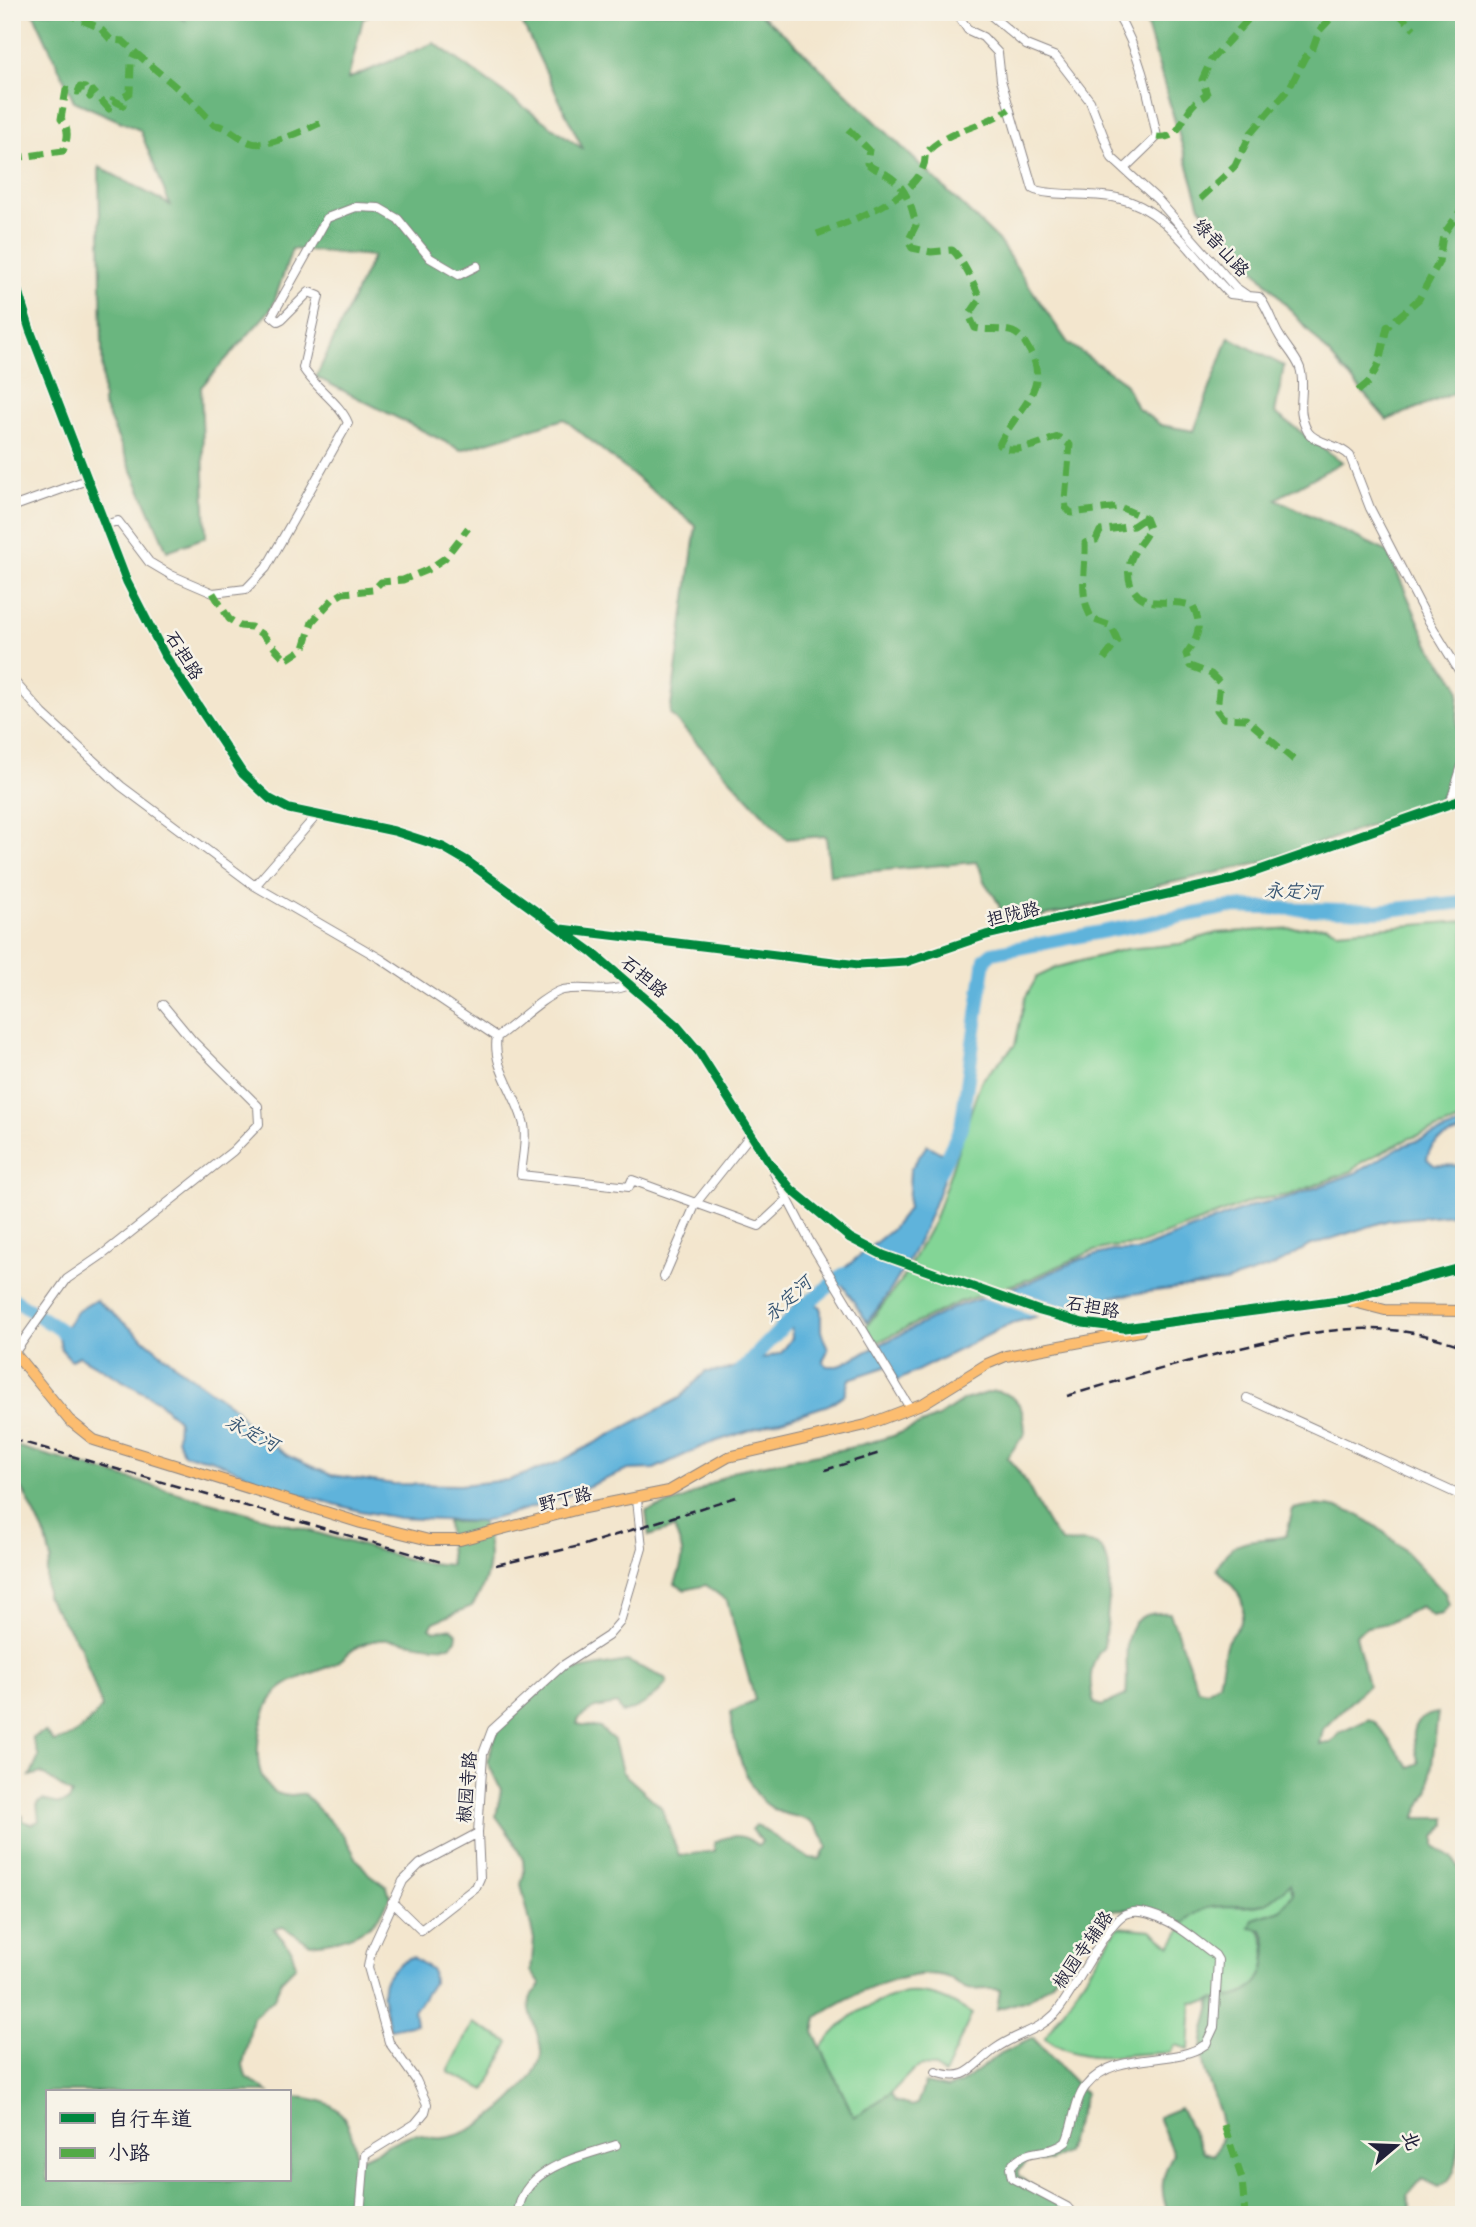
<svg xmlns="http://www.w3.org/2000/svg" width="1476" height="2227" viewBox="0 0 1476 2227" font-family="Mali,'LXGW WenKai TC',sans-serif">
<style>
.green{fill:#83d596;stroke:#527c68;stroke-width:2}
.forest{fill:#6ab67f;stroke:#466c5d;stroke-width:2}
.water{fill:#5fb3db;stroke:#406a8b;stroke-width:2}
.pier{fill:#f3e6ce}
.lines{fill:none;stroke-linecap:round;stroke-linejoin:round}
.river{stroke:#5fb3db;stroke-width:14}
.minor-casing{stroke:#8a8484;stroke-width:10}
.major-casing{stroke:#8a8484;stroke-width:12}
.minor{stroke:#fff;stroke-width:8}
.major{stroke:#fcbd6f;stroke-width:10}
.rail{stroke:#22223b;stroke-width:2.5;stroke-dasharray:10 5;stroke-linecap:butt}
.quiet{stroke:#53aa46;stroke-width:7;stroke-dasharray:14 7;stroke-linecap:butt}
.cycleway-casing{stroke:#f7f3e8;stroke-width:13}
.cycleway{stroke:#00873e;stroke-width:9}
.labels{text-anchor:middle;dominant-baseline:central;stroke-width:5;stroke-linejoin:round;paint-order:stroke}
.street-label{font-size:18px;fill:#22223b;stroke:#f7f3e8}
.water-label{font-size:19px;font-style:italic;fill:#375573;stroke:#f7f3e8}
</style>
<rect width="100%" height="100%" fill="#f7f3e8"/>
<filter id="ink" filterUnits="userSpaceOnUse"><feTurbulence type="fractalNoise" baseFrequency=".0143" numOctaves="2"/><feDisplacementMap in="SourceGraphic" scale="14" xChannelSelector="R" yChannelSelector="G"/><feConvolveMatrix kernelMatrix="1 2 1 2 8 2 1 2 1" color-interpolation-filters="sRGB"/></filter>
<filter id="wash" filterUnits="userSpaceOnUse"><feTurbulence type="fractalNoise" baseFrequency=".00686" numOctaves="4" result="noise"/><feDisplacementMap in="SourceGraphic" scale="28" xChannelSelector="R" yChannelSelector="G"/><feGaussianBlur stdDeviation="1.57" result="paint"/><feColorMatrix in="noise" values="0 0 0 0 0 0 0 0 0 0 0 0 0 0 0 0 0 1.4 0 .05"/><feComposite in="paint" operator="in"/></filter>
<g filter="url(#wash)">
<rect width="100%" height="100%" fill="#f3e6ce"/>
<path class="green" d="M1464,921V1120L1408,1139L1362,1162L1352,1171L1289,1195L1255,1200L1138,1245L1110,1247L1088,1253L1030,1279L957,1303L876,1343L866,1327L901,1281L934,1221L981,1081L1015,1045L1025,998L1037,977L1058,967L1126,949L1180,944L1216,933L1326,926L1337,931Z
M1290,1883L1293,1894L1281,1910L1253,1919C1271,1941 1272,1982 1241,1995C1226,2001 1207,2001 1192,2003L1189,2049L1175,2045L1170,2053C1122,2051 1088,2069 1045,2038L1118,1927L1151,1930L1171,1946C1179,1936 1182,1922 1193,1914C1214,1897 1240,1912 1263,1904C1274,1900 1281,1891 1290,1883Z
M906,1993C933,1991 950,2000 972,2014L944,2075L934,2067L921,2066L912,2071L891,2093L854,2117L821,2048C848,2014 864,2005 906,1993Z
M473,2023L509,2042L486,2090L448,2072Z"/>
<path class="forest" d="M33,12H171L185,20L182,12H373L363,19L348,79L434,43L583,149L517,12H757L788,37L998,240L1068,343L1125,383L1137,408L1161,425L1194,431L1229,337L1284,366L1275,413L1342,462L1276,499L1388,552L1429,645L1457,683L1459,691L1457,727L1460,758L1455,773L1441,798L1432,805L1260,863L1156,886L1139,896L994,926L1002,915C999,901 993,894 985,883C981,876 982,869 976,862L830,875L826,836L786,839L670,714L696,526L564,419L461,450L316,377L373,256L292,249L272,308L201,387L206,537L167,551L103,404L99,167L170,205L140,130L74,101Z
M1143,12H1464V389L1387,420L1200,207Z
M994,1391C1020,1395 1024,1408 1025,1433L1007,1458C1034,1484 1038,1518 1062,1542C1074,1544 1089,1539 1099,1547C1119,1562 1105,1623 1104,1647C1089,1662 1089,1684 1094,1703L1102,1706L1126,1695C1131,1660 1111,1608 1170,1613L1198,1689L1206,1691L1219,1683C1222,1670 1223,1657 1226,1645C1228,1637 1235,1632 1238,1626C1253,1601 1232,1586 1217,1569C1233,1532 1256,1543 1286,1536L1293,1509C1361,1490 1403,1551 1445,1593L1449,1605L1442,1614L1432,1616L1421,1606L1389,1623L1367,1627L1356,1635L1368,1685L1323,1729L1320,1744L1330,1743L1341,1732L1369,1719L1376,1723L1409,1767L1419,1763C1412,1741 1407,1717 1438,1713L1429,1789L1415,1818H1446V1825L1435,1837V1847L1452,1858L1459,1868L1464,1869V2118C1455,2140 1464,2178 1438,2187L1422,2179L1407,2196L1413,2215H1169C1159,2191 1161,2176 1173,2154L1158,2117L1180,2108L1203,2152L1214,2155C1236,2119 1204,2090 1202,2054C1201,2040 1209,2015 1212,2000C1224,1998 1238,1998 1249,1990C1266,1979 1271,1948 1262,1930L1250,1928L1253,1919L1281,1910L1293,1894L1290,1884C1281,1891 1274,1901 1263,1904C1231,1912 1210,1895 1184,1924C1152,1914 1127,1902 1094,1915L1074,1956L1063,1965L1051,1983L1027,2000L997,2009L1000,1990C989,1987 978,1991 968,1989C959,1987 952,1978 944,1976C906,1968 847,1996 817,2017L814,2033L854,2117L891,2093L895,2101L911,2106L917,2104L925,2083L948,2088L960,2084L1001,2053L1033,2038L1086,2094L1066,2152L1051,2161L1029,2160L1018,2171V2176L1072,2215H12V1815L23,1816V1821L32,1824L39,1821L37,1803L43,1800L59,1804L69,1801L72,1794L41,1773L30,1776L39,1757L32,1738L45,1731L54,1742C75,1738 90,1723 102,1707L80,1646L46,1596V1572L51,1560L46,1537L24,1492L12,1483V1445L418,1562L451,1565L447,1522H482C494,1552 491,1579 472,1606L434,1622L430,1628L435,1631L452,1628L457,1633L456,1640L450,1646C419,1650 392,1631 361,1645C351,1649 344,1659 335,1664C316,1673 293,1677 277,1692C257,1711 244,1787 283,1795C289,1797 297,1793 304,1794L344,1836L357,1859L369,1874L387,1887L390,1896C378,1932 344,1941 310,1944L283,1927L274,1929L291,1949L296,1966L282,1980L273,2000L253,2017L243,2065L246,2077L268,2092H47V2180H289V2097C338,2098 349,2112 357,2159C376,2154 392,2140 411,2135C422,2132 426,2138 436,2138C472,2141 529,2092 540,2060C546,2043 524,2011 531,1997C533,1993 538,1990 541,1985L531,1971L534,1939L521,1884L524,1873L523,1860L513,1840L496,1816L501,1790L487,1761L498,1729L561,1673L627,1661L665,1678L667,1683C653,1699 643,1707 622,1713L617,1704L595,1708L579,1718L577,1724L600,1728L614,1740L622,1772L661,1807L679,1856L715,1851L714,1842C733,1834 743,1833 759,1846L762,1841L752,1830L756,1825L809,1858L820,1859L827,1847C814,1806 791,1825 765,1803C746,1787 731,1737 731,1712L755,1700L727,1601L706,1585L685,1590L675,1584C685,1557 685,1554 674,1528L649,1536L646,1511L682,1500L736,1470L849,1448L893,1436L938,1417L964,1400Z"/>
<path class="water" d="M1464,1124V1131C1448,1137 1430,1140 1427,1159L1434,1165L1464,1166V1213L1389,1220L1309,1246L1274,1266L1225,1282L1109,1297L1012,1323L897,1381L888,1366L849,1379L845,1394L828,1405L708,1444L654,1469L628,1470L550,1502L482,1522L399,1518L360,1511L282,1490L211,1459L183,1454L177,1438L178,1420L158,1401L79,1356L71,1360L61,1349L59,1336L76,1312L96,1300L184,1372L234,1407L251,1429L288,1456L331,1475L393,1484L460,1485L509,1480L559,1462L680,1398L705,1372L722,1371L781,1353L792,1338L790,1311L801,1297L821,1307V1331L828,1350L823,1361L827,1366H838L955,1307L1030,1282L1081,1259L1112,1251H1136L1254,1205L1291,1197L1355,1173L1400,1147Z
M927,1145L950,1158C932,1218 907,1274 867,1322L836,1275L891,1230L908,1209L910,1170Z
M413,1957L432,1970L433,1983L414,2011L416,2024L390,2029C385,2006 374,1984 394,1968C401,1963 405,1958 413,1957Z"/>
<path class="pier" d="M1006,1286L1030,1295L1073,1310L1042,1318L978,1296Z"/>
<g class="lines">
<path class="river" d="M939,1173L961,1127L985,959L992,953L1230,907L1377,911L1464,902
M12,1298L78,1342
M734,1378L798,1311L844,1274"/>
</g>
</g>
<g filter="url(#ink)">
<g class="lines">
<g class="minor-casing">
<path id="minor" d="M956,12L968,30L983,37L998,53L1001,80L1033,189C1045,196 1097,193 1117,198C1166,207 1196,261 1230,294L1247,296
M987,12L1026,45L1056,57L1090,101L1112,158L1124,169
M1116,12C1140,52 1148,92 1157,137L1124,169L1158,200L1235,287L1248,296L1259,297C1269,309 1271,322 1279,335C1285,346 1296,357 1300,368C1307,389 1294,408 1308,432C1316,444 1339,444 1350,456L1370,508L1427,618L1464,679
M12,507L87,480
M104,525L118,521L149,562L171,575L213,593L246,589L266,568L348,423C340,403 315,388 303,368L319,296L309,292L282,319L278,321L272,316L327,218L356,207L379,208L398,219L430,258L459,275L477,266
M12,679L43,714L121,786L255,886L381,959L497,1037
M1450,804L1464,759
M255,886L316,816
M561,929L858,965L906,962L986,935L1234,879L1464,799
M632,984C604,996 590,985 563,990C546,994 513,1026 497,1037C491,1066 518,1096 524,1125C527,1140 522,1160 521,1175L629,1187L632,1180L759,1226L787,1200
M773,1171L810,1242L910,1408
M664,1277L696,1203L752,1133
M15,1352L67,1279L102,1255L233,1151L259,1124L258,1106L192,1040L163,1005
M1247,1398L1464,1497
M392,1902L421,1930L476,1887L480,1878L478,1833
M936,2072C968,2083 972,2066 995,2049C1015,2034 1037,2032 1055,2014C1074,1993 1106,1923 1125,1914C1138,1908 1155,1915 1167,1921C1184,1929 1200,1944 1215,1955L1218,1960L1214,2027L1206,2044C1173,2068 1116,2048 1086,2086C1074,2100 1074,2125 1066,2142C1049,2157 1024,2145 1010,2168L1012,2178L1067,2207L1074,2215
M360,2215L365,2155L415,2124L425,2112L427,2104L416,2080L389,2042L368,1967L371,1951L403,1881L420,1864L478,1833L483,1754L492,1730L562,1666L608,1636L620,1622L642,1548L637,1499
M518,2215C520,2168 580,2157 616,2145"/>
</g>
<g class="major-casing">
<path id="major" d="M12,272L30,330L127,582L164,654L243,774L270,799L289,809L394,831L443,847L467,861L593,953L677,1026L699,1052L768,1161L792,1190L850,1238L883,1255L1040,1311L1083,1323L1124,1328L1346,1299L1464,1267
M1350,1301L1385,1310L1464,1311
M12,1350L69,1420L94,1440L361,1523L429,1540H460L579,1509L669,1491L728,1457L866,1425L924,1403L987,1364L1006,1356L1140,1331"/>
</g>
<use href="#minor" class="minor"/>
<use href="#major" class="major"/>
<path class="rail" d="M1067,1396C1117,1381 1167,1367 1217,1354C1304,1332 1376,1314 1464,1347
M12,1439L441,1562
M825,1470L880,1453
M496,1565L584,1545L736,1497"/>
<path class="quiet" d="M63,12L100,28L111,40L123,41C153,70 187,92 214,125C230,126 237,138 252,143C268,148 305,130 320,123
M1397,12L1414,29
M848,129L869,150L867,163C872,169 879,170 886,174C906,186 911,204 916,225L908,241L912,248L931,252L952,250C960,255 977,289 980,299L969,315L975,328C987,331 1002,328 1013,332C1020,335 1025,342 1028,348C1054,388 1015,410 999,445C1015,456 1042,442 1058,437L1070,445L1065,500L1066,508L1071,513L1120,507L1145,518L1149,528C1145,539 1136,547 1132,557C1123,577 1132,600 1155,602C1170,603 1179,601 1193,606C1203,626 1198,638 1186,654L1190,666L1211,674L1220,683L1217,710L1223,718L1246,719L1294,760
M1157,137C1181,140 1181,118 1193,105C1197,100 1203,98 1207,94L1202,80L1211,60L1255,12
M12,152L21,157L63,151C68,138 70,130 61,119L66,90L78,92L80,87L85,88L90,97L93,91L109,109L113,100L123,105L124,97L130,93L131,64L135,54
M1200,199L1235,166L1251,133L1290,87L1305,57L1313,48L1319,31L1337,12
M817,234C848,222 929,194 925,154C947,129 982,128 1009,109
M1358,391L1370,381L1379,363L1387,327L1419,299L1439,262L1443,235L1464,206
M213,593L229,619L240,626L251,627L263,635L286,660L304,648L312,622L333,599L343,593L373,590L381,582L403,580L427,570L445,558L468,528
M1104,659L1118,641L1111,626L1092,619C1078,595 1086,569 1085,543L1096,540L1100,531L1133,526L1145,518
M1224,2125L1242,2179L1245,2215"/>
<g class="cycleway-casing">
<path id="cycleway" d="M12,272L30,330L127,582L164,654L243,774L270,799L289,809L394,831L443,847L467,861L593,953L677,1026L699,1052L768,1161L792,1190L850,1238L883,1255L1040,1311L1083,1323L1124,1328L1346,1299L1464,1267
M561,929L858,965L906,962L986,935L1234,879L1464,799"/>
</g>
<use href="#cycleway" class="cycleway"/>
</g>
</g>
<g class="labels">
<g class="street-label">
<text transform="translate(1222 247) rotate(47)">绿音山路</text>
<text transform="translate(185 655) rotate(58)">石担路</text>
<text transform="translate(1013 913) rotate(-13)">担陇路</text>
<text transform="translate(645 976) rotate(40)">石担路</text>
<text transform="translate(1093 1306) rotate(10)">石担路</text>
<text transform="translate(565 1498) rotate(-13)">野丁路</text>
<text transform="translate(466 1787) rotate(-85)">椒园寺路</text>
<text transform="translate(1082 1949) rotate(-55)">椒园寺辅路</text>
</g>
<g class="water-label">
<text transform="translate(1293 890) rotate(2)">永定河</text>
<text transform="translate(787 1298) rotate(-42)">永定河</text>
<text transform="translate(253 1432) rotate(28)">永定河</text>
</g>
</g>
<rect width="1476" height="2227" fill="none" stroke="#f7f3e8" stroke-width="42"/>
<rect x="46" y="2090" width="245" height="91" fill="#f7f3e8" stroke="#a29fa3" stroke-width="2"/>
<rect x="60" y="2113" width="35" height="10" fill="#00873e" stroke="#a29fa3" stroke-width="2"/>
<text x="108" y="2126" font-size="21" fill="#22223b">自行车道</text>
<rect x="60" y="2148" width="35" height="10" fill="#53aa46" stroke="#a29fa3" stroke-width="2"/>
<text x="108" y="2160" font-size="21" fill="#22223b">小路</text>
<g transform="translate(1396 2146) rotate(71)" stroke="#f7f3e8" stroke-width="5" paint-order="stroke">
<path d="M0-5L12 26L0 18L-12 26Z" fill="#22223b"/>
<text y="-10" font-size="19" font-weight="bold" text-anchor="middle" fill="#22223b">北</text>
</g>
</svg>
